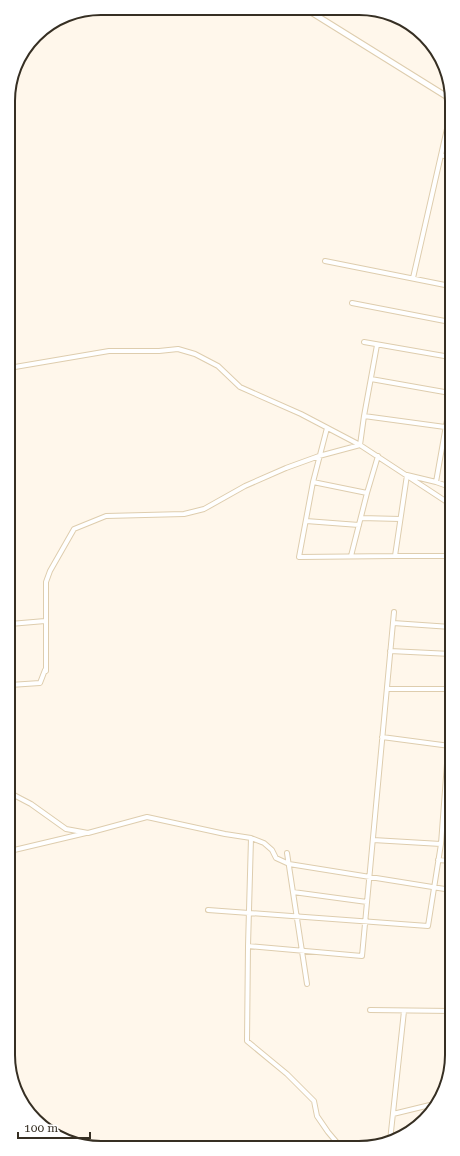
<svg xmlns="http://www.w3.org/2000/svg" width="460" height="1156" viewBox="0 0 460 1156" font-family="'Roboto Serif',serif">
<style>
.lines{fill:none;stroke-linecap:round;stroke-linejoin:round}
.minor-casing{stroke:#decdae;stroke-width:6}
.tertiary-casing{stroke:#decdae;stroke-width:7}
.minor{stroke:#fff;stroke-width:4}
.tertiary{stroke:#fff;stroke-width:5}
.rim{fill:none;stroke:#362f23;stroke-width:2}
</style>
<rect width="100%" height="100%" fill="#fff7eb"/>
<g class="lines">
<g class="minor-casing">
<path id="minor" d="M441,155L449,158
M325,261L450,286
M413,278L449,120
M352,303L450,322
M364,342L450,357
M9,368L109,351H159L178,349L195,354L218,366L240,387L301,414L360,445L450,504
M371,379L450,393
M364,416L445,427
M327,428L313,482L299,557L395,556H450
M313,482L367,493
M436,482L450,403
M361,518L400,519
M306,521L359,525
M351,556L367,493L378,456
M395,556L407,475L436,482L450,487
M393,623L451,627
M10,624L45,621
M390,651L451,654
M10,685L40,683L45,670L46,671V582L50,571L74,529L106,516L184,514L204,509L245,486L286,468L319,456L360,445L364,416L377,345
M387,689H451
M382,737L450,746
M10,793L31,804L66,829L88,833L147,817L225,834L251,838L264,843L272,850L276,858L289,864L451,890
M251,838L248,946L247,1041L287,1074L314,1101L317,1116L328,1132L339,1145
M373,840L441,844
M10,851L86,833
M287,853L307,984
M438,860L451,861
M293,892L367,902
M208,910L428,926L441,844L451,710
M248,946L362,956L394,612
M370,1010L452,1011
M393,1114L434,1104
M390,1141L404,1011"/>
</g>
<g class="tertiary-casing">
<path id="tertiary" d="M306,9L449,98"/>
</g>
<use href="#minor" class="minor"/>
<use href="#tertiary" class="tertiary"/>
</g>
<path d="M0 0H460V1156H0ZM101 15H359A86 86 0 0 1 445 101V1055A86 86 0 0 1 359 1141H101A86 86 0 0 1 15 1055V101A86 86 0 0 1 101 15Z" fill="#fff" fill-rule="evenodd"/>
<path class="rim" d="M101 15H359A86 86 0 0 1 445 101V1055A86 86 0 0 1 359 1141H101A86 86 0 0 1 15 1055V101A86 86 0 0 1 101 15Z"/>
<path d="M18 1132v6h72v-6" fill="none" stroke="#362f23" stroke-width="2"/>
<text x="24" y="1132" font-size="12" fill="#362f23" stroke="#ffffff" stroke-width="3" paint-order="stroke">100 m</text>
</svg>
